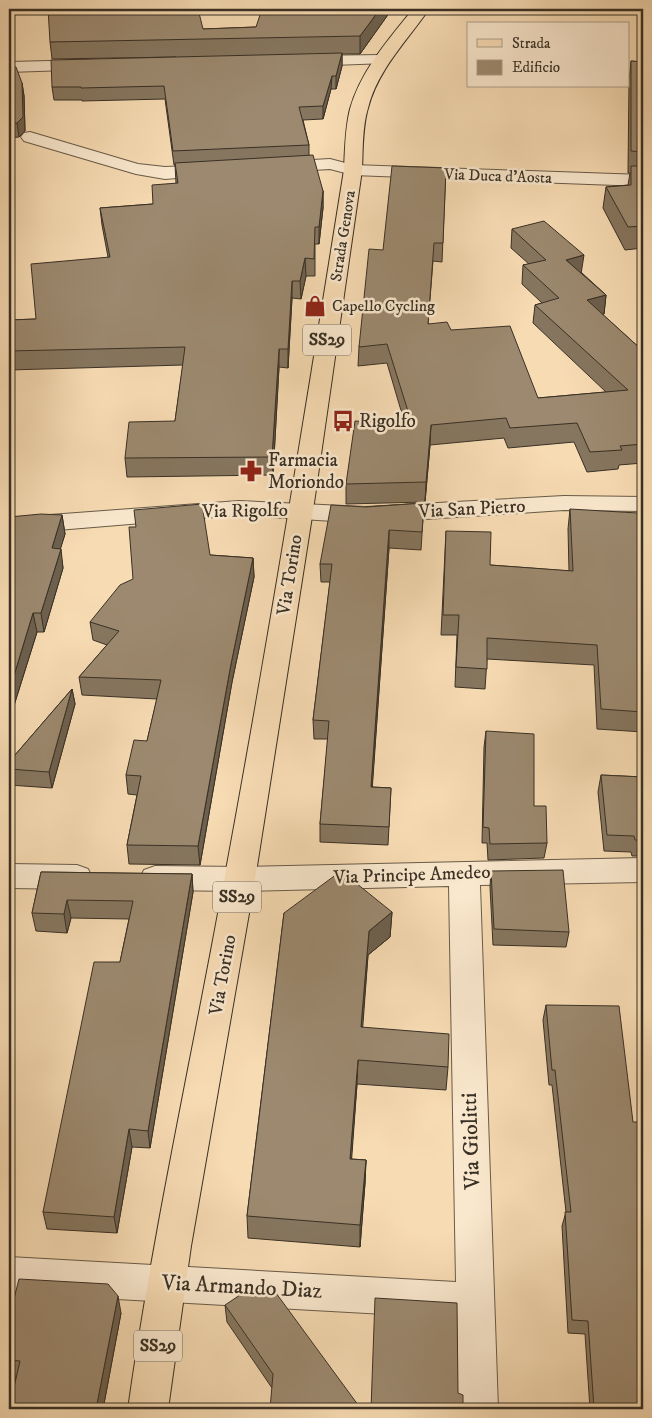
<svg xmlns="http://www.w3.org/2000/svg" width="652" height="1418" viewBox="0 0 652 1418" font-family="'IM FELL DW Pica',serif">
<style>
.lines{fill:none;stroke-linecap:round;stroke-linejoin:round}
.minor-casing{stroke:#685b48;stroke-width:2}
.major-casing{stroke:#393025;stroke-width:2}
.minor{fill:#fae8ce;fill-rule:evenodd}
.major{fill:#f7dbb3;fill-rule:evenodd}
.wall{fill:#86765f;stroke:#393025}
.shaded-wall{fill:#6d604e;stroke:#393025}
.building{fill:#9c896f;stroke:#393025}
.labels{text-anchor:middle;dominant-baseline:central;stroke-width:5;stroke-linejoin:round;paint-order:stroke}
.far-street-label{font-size:16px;fill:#393025;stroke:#fae8ce}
.far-poi-label{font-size:16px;fill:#393025;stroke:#fae8ce;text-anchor:start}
.shield{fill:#fae8ce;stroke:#736758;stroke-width:1}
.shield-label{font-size:18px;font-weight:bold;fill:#393025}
.poi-label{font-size:19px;fill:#393025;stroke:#fae8ce;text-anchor:start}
.street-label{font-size:19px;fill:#393025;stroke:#fae8ce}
.near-street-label{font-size:22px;fill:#393025;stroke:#fae8ce}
</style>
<rect width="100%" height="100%" fill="#f7dbb3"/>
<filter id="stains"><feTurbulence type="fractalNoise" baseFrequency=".004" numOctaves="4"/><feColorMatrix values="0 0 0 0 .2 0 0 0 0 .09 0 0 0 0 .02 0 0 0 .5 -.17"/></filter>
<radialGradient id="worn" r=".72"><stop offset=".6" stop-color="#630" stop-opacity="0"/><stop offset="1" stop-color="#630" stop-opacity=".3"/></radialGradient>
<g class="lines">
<g class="minor-casing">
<path id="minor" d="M381,55L387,57L389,60L387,63L305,66L299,64L297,61L299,58L305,56Z
M90,60L96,61L98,65L96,69L9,72V62Z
M30,132L138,164L165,167L213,165L219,166L222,170L219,174L213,175L165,179L136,174L24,141L21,137L24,133Z
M330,159L353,165L643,175V186L353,175L330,169L278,172L272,171L269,167L272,163L278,162Z
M564,496L643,497V511L564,510L365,523L239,515L9,534V518L239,501L365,507Z
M643,858V882L480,885L498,1409H458L457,1318L9,1293V1257L456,1282L449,886L240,891L155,890L144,886L140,878L144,870L155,866L240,867Z
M9,864L77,865L88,869L92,877L88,885L77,889L9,888Z"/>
</g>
<g class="major-casing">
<path id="major" d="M413,9H429C407,41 378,69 368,108C362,128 363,150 362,170L313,510L255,879L191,1246L168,1409H128C153,1232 192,1057 224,881C268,644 306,407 344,170C345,150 345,129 350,109C361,70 389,39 413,9Z"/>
</g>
<use href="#minor" class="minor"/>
<use href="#major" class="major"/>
</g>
<path class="wall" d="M392,9L360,54H342V66L336,89H331L323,119L303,120L309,145V155L323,191V208L319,244H315V276H306L301,299L292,298L288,368L279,367L273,475L127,477L125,458L175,421L183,365L9,370V320L36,319L108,257L102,225L100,208L153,204L176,183L175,165H174L165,99L82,101V100H54L52,87L176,57L52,59L50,42L203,29L256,27Z
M631,61L643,62V248L625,250L603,208L606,187L628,185L630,173H628L629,81Z
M9,68L22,83L24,96L25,131L19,137L9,138Z
M446,168L442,262L433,261L428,324L451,330L538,398L606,392L533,323L535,305L542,303L522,284L523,265L529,264L511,248L512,229L582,273L606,295L604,314H602L643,351V463L619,465L618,469L587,472L574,442L508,448L504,438L430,445L425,502L346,504V484L405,424L387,363L358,366L359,347L383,250Z
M424,503L421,550L389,548L372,787L391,788L388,845L320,842V824L328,739H314L313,720L330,582H321L320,564L366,507Z
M570,509L643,570V732L597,729L594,665L487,659L485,689L455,687L457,635H441L446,531L490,565L569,571L568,529Z
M62,515L65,534L60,549L63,568L44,632H37L11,715H9V517Z
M210,555L253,558L254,577L232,682L200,865L129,864L127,845L137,795L128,794L126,775L147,741L157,699L82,695L79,677L107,645L93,640L90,622Z
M72,689L75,704L52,788L9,785V762Z
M486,731L534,806L547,843L544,858L488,860L487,843H482L484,747Z
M601,775L643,777V856H632L631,852L604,851L598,792Z
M642,867H643V905L638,884Z
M491,871L569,932L566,947L493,945L490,887Z
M41,872L192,874L193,892L150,1148L132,1147L117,1233L47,1229L43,1212L120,962L129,919L71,918L67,933L36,931L32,913Z
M392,912L390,937L368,955L362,1028L448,1067L446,1090L357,1084L351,1159L366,1160L365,1183L360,1247L248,1238L247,1216L284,913Z
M546,1005L643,1409H590L585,1334L568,1333L562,1226L566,1212L552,1085H549L543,1020Z
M225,1305L361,1409L272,1388L227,1322Z
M121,1313L103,1409H9L16,1376H9V1318Z"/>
<path class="shaded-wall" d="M380,9H392L360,54V36Z
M342,53V66L336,89V76Z
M332,76L331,89L323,119V106Z
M22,83L24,96L25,131L19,137L17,123Z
M323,191V208L319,244V227Z
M584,255L581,274L566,260Z
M305,258L306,276L301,299L300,281Z
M292,281V298L288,368V349Z
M606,295L604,314L584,319L587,300Z
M279,349V367L273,475L272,457Z
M431,425L430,445L425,502L426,482Z
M62,515L65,534L55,567L52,548Z
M389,530V548L371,806V787Z
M61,549L63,568L44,632L41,613Z
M253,558L254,577L232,682L200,865L198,846L231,664Z
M33,613L37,632L11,715L9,704V692Z
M72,689L75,704L52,788L49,772Z
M192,874L193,892L150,1148L148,1131Z
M67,900L71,918L67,933L64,914Z
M392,912L390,937L368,955L361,1051V1027L369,931Z
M358,1060L357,1084L350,1182V1159Z
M129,1129L132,1147L117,1233L114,1217Z
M366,1160L365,1183L360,1247V1225Z
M118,1296L121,1313L103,1409H96Z"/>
<path class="building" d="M48,9H198L203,29L256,27L262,9H380L360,36L50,42Z
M342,53L336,76H332L323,106L299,107L309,145L173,151L164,86L81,88V87H52L51,60Z
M631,61L643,62V152L631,151Z
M16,67L22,83L23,117L17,123L9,124V68Z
M313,155L323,191L319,227H315L314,259L305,258L300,281H292L288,349H279L272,457L125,458L129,422L175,421L185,347L9,351V320L36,319L31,264L110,257L100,208L153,204L152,185L178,183L175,163Z
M392,166L446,168L443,243H434L428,324L447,322L451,330L510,326L538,398L628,390L535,305L559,298L523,265L546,260L512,229L544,221L584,255L566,260L606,295L587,300L643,351V444L620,446L622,450L590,452L577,423L510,428L506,418L431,425L426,482L346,484L355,421L412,424L387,344L359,347L369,249L383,250Z
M631,166H643V226L628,227L606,187L631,185Z
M424,503L422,532L389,530L371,787L391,788L389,827L320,824L329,721L313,720L332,564H320L331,505L366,507Z
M202,504L210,555L253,558L231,664L198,846L127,845L141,776L126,775L134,740L147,741L161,680L79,677L119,631L90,622L120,585L133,579L129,527H136L134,510Z
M570,509L638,513L643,570V712L601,709L597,645L487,638V669L456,667L459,615H443L446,531L491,532L490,565L573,571Z
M41,514L62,515L52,548L61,549L41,613H33L9,692V517Z
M72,689L49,772L9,769V762Z
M486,731L534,734V806H546L547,843L490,844L489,828L483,827Z
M601,775L643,777V840H635L634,836L607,835Z
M563,870L569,932L494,929L491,871Z
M341,871L392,912L369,931L361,1027L449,1034L448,1067L358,1060L350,1159L366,1160L360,1225L247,1216L284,913Z
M41,872L192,874L148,1131L129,1129L114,1217L43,1212L94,962H120L133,901L67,900L64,914L32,913Z
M546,1005L619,1006L633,1122H643V1409H594L588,1321L572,1320L565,1212H571L555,1070H552Z
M19,1279L108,1284L118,1296L96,1409H9L20,1361L9,1360V1318Z
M246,1291L276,1293L361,1409H270L273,1374L225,1305Z
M375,1298L457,1303L458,1393L463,1395V1409H371Z"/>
<defs>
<g id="shop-bare" transform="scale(1.725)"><path d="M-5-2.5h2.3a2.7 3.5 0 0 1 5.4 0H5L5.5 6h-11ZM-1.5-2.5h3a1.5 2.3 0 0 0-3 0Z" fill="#8f2418" stroke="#fae8ce" stroke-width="2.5" paint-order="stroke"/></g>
<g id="bus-bare" transform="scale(1.725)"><path d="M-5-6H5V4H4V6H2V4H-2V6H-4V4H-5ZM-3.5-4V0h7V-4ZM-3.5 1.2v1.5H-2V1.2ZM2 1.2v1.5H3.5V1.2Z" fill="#8f2418" stroke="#fae8ce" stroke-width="2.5" paint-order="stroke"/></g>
<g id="pharmacy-bare" transform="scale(1.725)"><path d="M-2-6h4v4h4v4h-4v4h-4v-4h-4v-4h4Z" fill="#8f2418" stroke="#fae8ce" stroke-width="2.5" paint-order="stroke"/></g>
</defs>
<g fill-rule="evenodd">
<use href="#shop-bare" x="315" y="306"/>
<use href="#bus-bare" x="343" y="421"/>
<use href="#pharmacy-bare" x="251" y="471"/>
</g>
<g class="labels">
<g class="far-street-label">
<text transform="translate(498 176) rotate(2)">Via Duca d'Aosta</text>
<text transform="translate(343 236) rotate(-81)">Strada Genova</text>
</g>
<g class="far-poi-label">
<text x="332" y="306">Capello Cycling</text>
</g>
<g class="shield">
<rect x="303" y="324.5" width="48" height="31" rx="4"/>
<rect x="213" y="881.5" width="48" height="31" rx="4"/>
<rect x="134" y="1330.5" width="48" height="31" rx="4"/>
</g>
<g class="shield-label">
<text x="327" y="340">SS29</text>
<text x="237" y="897">SS29</text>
<text x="158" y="1346">SS29</text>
</g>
<g class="poi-label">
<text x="359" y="421">Rigolfo</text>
<text x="268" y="460">Farmacia<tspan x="268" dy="22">Moriondo</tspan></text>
</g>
<g class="street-label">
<text transform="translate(472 509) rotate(-3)">Via San Pietro</text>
<text transform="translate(245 511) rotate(-1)">Via Rigolfo</text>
<text transform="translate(290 575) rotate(-81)">Via Torino</text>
<text transform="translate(412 875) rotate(-2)">Via Principe Amedeo</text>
<text transform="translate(223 975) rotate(-80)">Via Torino</text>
</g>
<g class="near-street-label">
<text transform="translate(471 1141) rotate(-92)">Via Giolitti</text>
<text transform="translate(242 1287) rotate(3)">Via Armando Diaz</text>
</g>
</g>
<rect width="652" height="1418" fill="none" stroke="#f7dbb3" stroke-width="30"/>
<rect x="10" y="10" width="632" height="1398" fill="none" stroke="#393025" stroke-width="2.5"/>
<rect x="15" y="15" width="622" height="1388" fill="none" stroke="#393025"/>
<rect x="467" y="22" width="162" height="65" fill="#fae8ce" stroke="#ad9e8a"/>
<rect x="477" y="39" width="25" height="8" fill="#f7dbb3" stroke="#ad9e8a"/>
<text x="512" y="48" font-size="15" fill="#393025">Strada</text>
<rect x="477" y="60" width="25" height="15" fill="#9c896f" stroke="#ad9e8a"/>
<text x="512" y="72" font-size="15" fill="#393025">Edificio</text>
<rect width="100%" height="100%" filter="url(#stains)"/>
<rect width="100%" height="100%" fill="url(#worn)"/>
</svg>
